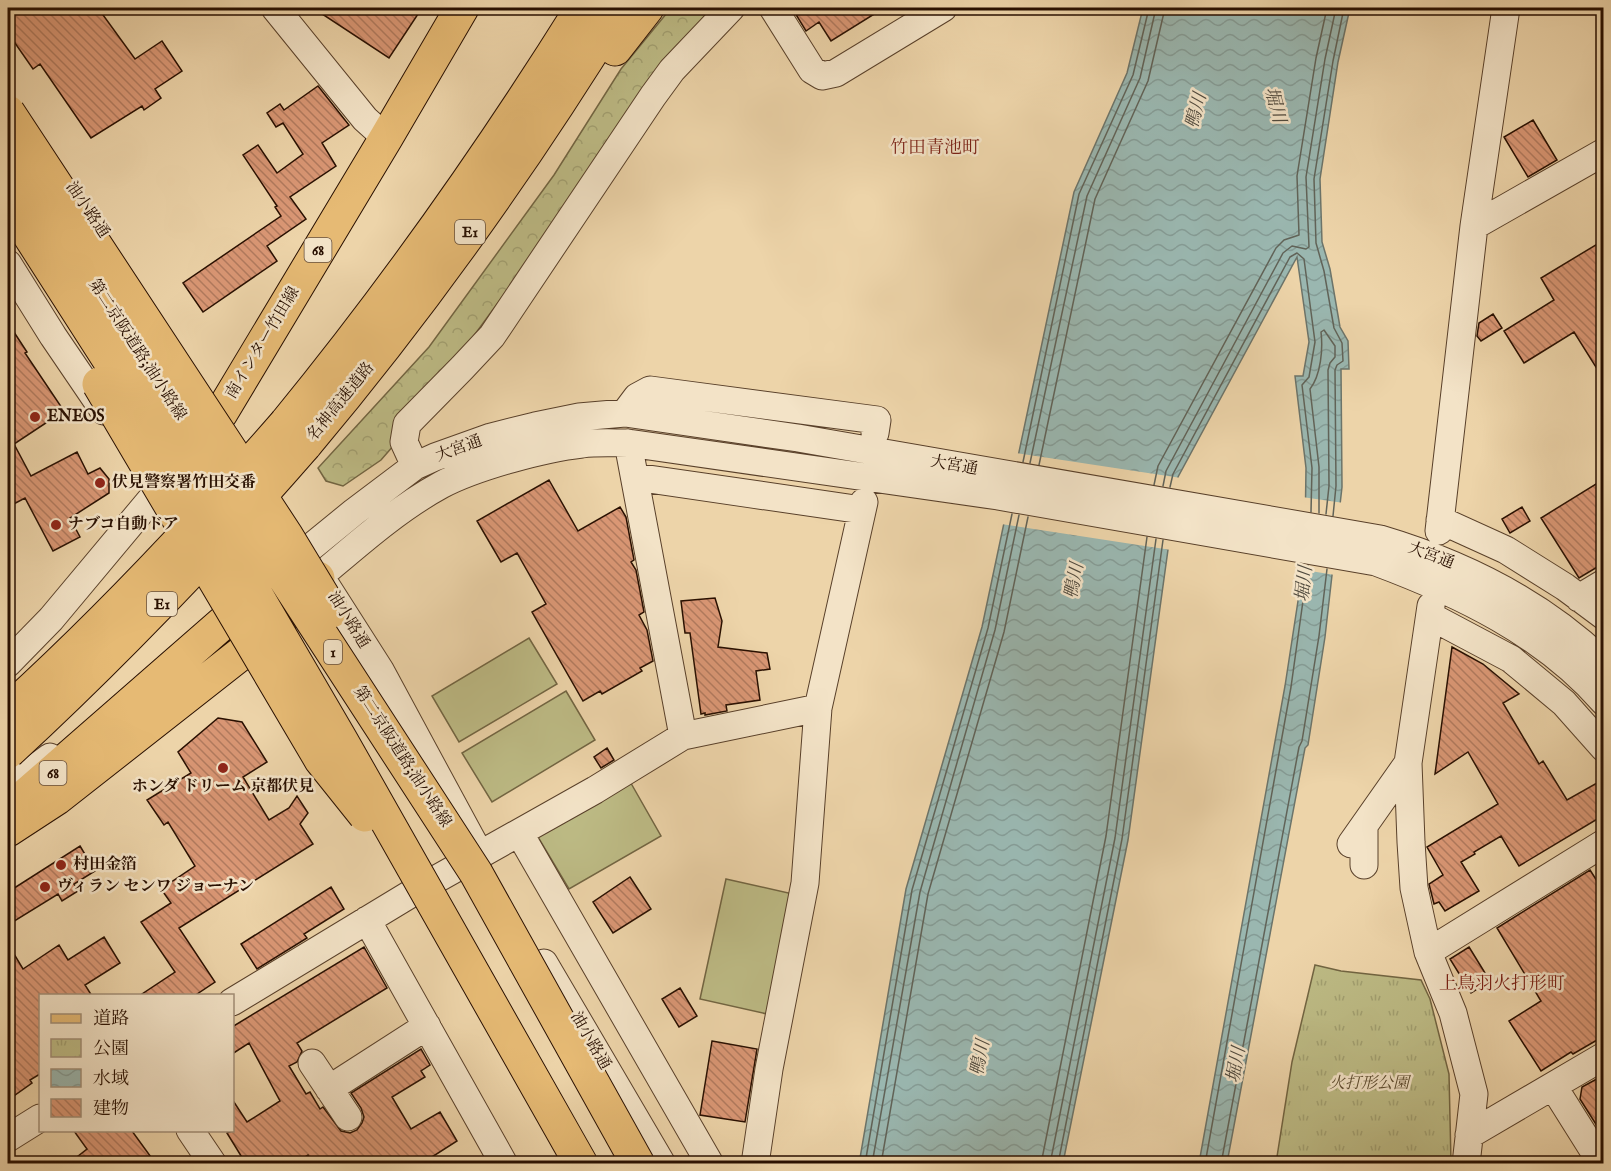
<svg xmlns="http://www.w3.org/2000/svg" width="1611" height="1171" viewBox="0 0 1611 1171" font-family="'IM FELL English','Noto Serif JP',serif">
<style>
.grass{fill:#bdbb85;stroke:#726542;stroke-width:1.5}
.forest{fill:url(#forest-crowns);stroke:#726542;stroke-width:1.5}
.park{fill:url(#park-tufts);stroke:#726542;stroke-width:1.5}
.water{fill:url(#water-waves);stroke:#6c746a;stroke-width:1.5}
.pier{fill:#edd4a9}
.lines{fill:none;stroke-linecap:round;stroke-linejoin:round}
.shore{stroke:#616358;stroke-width:1.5}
.building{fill:url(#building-back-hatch);stroke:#280f00;stroke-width:1.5}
.minor-casing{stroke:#59402a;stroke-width:29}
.major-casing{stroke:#280f00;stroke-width:35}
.highway-casing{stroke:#280f00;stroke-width:35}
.minor{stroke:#f3e3c7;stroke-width:27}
.major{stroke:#e6ba74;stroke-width:33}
.highway{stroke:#e6ba74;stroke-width:33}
.highway-bridge-casing{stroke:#280f00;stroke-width:35;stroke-linecap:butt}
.highway-bridge{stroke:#e6ba74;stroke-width:33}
.poi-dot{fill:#8f2418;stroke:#f3e3c7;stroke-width:2}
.labels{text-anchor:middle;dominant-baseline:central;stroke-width:5;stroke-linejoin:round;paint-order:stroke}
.shield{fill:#f3e3c7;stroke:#654f3c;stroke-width:1.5}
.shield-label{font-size:15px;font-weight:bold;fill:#280f00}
.street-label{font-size:16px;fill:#280f00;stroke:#f3e3c7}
.poi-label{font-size:16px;font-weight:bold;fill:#280f00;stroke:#f3e3c7;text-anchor:start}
.park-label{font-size:16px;font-style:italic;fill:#5c4b2f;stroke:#f3e3c7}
.water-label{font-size:18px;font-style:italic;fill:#504a3e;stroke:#f3e3c7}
.neighbourhood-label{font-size:18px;fill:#7a1f14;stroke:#f3e3c7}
</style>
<defs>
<pattern id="forest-crowns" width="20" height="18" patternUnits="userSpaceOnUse" patternTransform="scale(1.5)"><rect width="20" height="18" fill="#bdbb85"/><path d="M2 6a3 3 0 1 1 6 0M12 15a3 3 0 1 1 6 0" fill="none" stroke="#a2a071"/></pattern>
<pattern id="park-tufts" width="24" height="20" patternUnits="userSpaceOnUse" patternTransform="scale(1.5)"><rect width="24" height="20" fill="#bdbb85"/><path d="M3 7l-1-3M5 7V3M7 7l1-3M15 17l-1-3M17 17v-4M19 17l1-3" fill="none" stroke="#a2a071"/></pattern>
<pattern id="water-waves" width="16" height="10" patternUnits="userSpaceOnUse" patternTransform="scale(1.5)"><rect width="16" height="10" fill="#9ab7b0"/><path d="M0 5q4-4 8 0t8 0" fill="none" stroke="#859c96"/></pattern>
<pattern id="building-back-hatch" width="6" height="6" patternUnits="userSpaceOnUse" patternTransform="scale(1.5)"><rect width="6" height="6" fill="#da9775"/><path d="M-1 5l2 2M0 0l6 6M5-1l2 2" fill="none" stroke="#b17a5e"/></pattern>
</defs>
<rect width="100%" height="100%" fill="#edd4a9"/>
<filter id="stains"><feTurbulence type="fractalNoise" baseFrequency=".00333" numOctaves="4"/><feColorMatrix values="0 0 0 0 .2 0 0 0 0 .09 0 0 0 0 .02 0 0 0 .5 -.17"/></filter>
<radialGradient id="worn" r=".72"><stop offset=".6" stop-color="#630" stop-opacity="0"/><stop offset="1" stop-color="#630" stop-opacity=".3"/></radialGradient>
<path class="grass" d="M529,638L557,684L459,742L432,696Z
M566,691L595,740L492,802L462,753Z
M628,778L661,836L569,889L535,832Z
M726,879L793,894L767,1014L700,999Z"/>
<path class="forest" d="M671,8H708L704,21L394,445L381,460L343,486L326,481L318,468L429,347L554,175L621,69Z"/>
<path class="park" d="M1315,965L1341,971L1421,980L1430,999L1449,1074L1451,1163H1276L1292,1062Z"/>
<path class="water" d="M1143,8H1350L1338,62L1320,179L1322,242L1330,269L1340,327L1348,341L1349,369H1341L1342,487L1325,637L1308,745L1305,748L1227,1163H1199L1285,686L1298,601L1305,536L1306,468L1295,376H1303L1309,342L1297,257L1178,477L1128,840L1063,1163L859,1164L906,889L982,627L1074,192L1127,73Z"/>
<path class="pier" d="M1016,453L1181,478L1171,550L1001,524Z
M1302,497L1344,503L1335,575L1298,569Z"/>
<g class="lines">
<path class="shore" d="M1023,462L1079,194L1133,75L1149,8
M1030,463L1087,196L1140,78L1156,8
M1039,465L1095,199L1148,81L1165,8
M1154,485L1158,466L1276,248L1284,240L1299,235L1297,176L1316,58L1327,8
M1163,486L1166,471L1283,253L1292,246L1306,249L1309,247L1306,177L1325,59L1336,8
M1170,487L1173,474L1290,257L1297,253L1304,259L1315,342L1309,377L1302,385L1312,468L1311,512
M1319,513V467L1310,389C1321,375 1323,349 1321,332L1324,330L1335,346V357L1330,363L1328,370L1329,486L1326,514
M1333,516L1336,486L1335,370L1337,365L1343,361L1342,343L1334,328L1324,271L1316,243L1314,179L1333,61L1344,8
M865,1164L912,890L988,628L1012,514
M872,1164L920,892L995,630L1019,515
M881,1164L928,894L1004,632L1028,517
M1041,1164L1106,836L1147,537
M1050,1164L1115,838L1156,539
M1058,1164L1122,839L1163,540
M1205,1164L1291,687L1308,565
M1221,1164L1299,747L1302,741L1319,636L1327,569"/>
</g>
<path class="building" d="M8,8H98L135,59L162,41L182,71L155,89L161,98L144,110L142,106L91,138L40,64L33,69L8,33Z
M313,8H422L389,58Z
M792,8H884L831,41L819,22L806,31Z
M318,86L349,125L322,143L336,166L290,197L306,219L267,246L277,261L203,312L183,283L281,216L275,207L277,206L243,155L258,145L277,173L303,154L283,123L276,127L267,113L280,104L284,110Z
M1533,120L1557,160L1528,177L1504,137Z
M1604,240V380L1574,332L1524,363L1504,331L1554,300L1541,278Z
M1493,314L1502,328L1481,341L1477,336L1479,323Z
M8,323L27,352L25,353L64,411L14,444L31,476L77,452L88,474L100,468L109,479V493L70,518L80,537L53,551L25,498L8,507Z
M1604,479V563L1579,578L1541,518Z
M549,480L578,531L620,507L626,517L634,560L631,562L636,570L644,612L639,615L647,630L653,661L640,668L642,671L602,694L600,691L583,701L532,612L546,604L517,553L501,562L477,521Z
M1522,507L1530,521L1510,533L1502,519Z
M715,598L722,621L718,647L767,653L770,669L756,671L760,700L726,705L727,711L705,715V713L701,714L690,633H685L681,601Z
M1452,647L1483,664L1519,694L1503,703L1539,764L1543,761L1567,800L1604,779V815L1519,866L1501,836L1474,852L1475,854L1461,862L1479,891L1445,911L1439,902L1434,904L1429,884L1443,875L1427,847L1498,804L1468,752L1435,774Z
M218,718L242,722L267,762L243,777L269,820L289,808L297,796L308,813L300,824L313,844L179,928L215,982L194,996H139L175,972L141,922L171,903L161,889L195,866L168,822L164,825L147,800L191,773L178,752Z
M607,748L614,760L601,768L594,757Z
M80,846L95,871L74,884L78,891L62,901L58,894L8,925V892Z
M1590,870L1604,892V1036L1573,1054L1571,1052L1541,1071L1509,1021L1541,1001L1497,928Z
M630,877L651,909L613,933L593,902Z
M331,887L344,909L304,934L307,938L257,969L241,944Z
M104,937L120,963L85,985L92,996H40V1074L30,1080L32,1083L8,1100V944L23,969L59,945L68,960Z
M364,947L387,988L297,1043L302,1051L297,1062L289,1066L306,1094L310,1092L320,1109L323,1107L341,1131L350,1133L357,1130L362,1123L364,1117L361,1108L351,1093L421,1049L430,1065L421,1071L425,1077L392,1097L411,1129L440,1112L457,1141L421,1164H314L308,1155L294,1164H246L227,1133L232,1131V1099L247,1122L280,1101L249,1043L232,1054V1027Z
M1469,947L1490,981L1471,993L1450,959Z
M680,988L697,1016L679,1027L662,999Z
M712,1041L757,1049L745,1122L700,1115Z
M1604,1075V1137L1580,1099L1582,1087Z
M74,1131H132L156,1164H68L87,1149Z"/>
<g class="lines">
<g class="minor-casing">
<path id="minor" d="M275,8L365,119L386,138
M773,8L812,70L822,76L836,73L943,8
M1474,226L1604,152
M8,264L53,336L104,411
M625,413L637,397L650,390L877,420L875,433
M628,443L683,736
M415,466L404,442L407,424L462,368L492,336L653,96L672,70L731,8
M635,477L862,510
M1440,520L1506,550L1565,587L1604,616
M1439,531L1474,226L1506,8
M305,552L354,512L415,466L435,457L491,437L535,426L579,417L625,413L798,438L1380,539C1464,564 1541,602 1604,663
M1579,598L1604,583
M1431,606L1408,763L1411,842L1414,888L1428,952L1453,1013L1474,1094L1466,1164
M1430,616L1511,659L1564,703L1604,748
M8,663L51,619L163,485L154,474
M8,788L50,757
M520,834L710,1164
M1351,844L1408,763
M480,855L380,670L320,576C358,544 397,509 441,485C475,467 544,448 582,444C597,442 613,443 628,443L998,496L1376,562C1459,593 1544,633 1604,702
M1364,865V826
M367,920L504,1164
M1428,952L1604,843
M544,963L662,1164
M232,1002L417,890L595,790L683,736L818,708
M312,1063L348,1117
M1553,1086L1602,1164
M329,1089L427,1026
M190,1130L213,1164
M1469,1135L1604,1056
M8,1138L40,1118
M755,1164L769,1069L805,883L818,708L864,502"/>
</g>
<g class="major-casing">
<path id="major" d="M196,444L221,413L386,138L462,8
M19,801L256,594
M8,830L57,798L266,634L318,578"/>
</g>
<g class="highway-casing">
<path id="highway" d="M615,49L647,8
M286,423C394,291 492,152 582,8
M305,445C421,307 525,161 619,8"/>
</g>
<use href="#minor" class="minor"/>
<use href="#major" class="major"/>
<use href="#highway" class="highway"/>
<g class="highway-bridge-casing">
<path id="highway-bridge" d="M8,112L286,535L332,611
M8,152L476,873L638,1164
M8,202L181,472L251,586L341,740L581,1164
M99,384L321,760L365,815
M8,711C107,621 198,524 286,423
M8,752C113,655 211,553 305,445"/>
</g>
<use href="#highway-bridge" class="highway-bridge"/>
</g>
<g class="poi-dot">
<circle cx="35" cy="417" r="6"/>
<circle cx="100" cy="483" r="6"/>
<circle cx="56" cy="525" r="6"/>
<circle cx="223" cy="768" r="6"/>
<circle cx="61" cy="865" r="6"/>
<circle cx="45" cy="887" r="6"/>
</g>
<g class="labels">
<g class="shield">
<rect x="455" y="220" width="30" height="24" rx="4.5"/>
<rect x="304.5" y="238" width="27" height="24" rx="4.5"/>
<rect x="147" y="592" width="30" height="24" rx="4.5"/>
<rect x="324" y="640" width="18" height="24" rx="4.5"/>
<rect x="39.5" y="761" width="27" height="24" rx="4.5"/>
</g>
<g class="shield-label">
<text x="470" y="232">E1</text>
<text x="318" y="250">68</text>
<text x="162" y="604">E1</text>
<text x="333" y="652">1</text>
<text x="53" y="773">68</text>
</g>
<g class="street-label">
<text transform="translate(87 210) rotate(56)">油小路通</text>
<text transform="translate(263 343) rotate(-59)">南インター竹田線</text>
<text transform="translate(137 350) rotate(57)">第二京阪道路;油小路線</text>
<text transform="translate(341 402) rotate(-51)">名神高速道路</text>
<text transform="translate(459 449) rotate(-20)">大宮通</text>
<text transform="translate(954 466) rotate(10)">大宮通</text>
<text transform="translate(1431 556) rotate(21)">大宮通</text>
<text transform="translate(348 620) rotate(58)">油小路通</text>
<text transform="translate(402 757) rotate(57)">第二京阪道路;油小路線</text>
<text transform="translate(590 1041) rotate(60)">油小路通</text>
</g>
<g class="poi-label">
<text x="47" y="417">ENEOS</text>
<text x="112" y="483">伏見警察署竹田交番</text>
<text x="68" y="525">ナブコ自動ドア</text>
<text x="223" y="787" text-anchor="middle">ホンダ ドリーム 京都伏見</text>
<text x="73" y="865">村田金箔</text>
<text x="57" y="887">ヴィラン センワ ジョーナン</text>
</g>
<g class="park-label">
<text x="1369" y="1084">火打形公園</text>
</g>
<g class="water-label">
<text transform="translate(1274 105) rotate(75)">堀川</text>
<text transform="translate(1197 111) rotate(-75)">鴨川</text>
<text transform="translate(1075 581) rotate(-79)">鴨川</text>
<text transform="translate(1305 584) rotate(-84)">堀川</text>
<text transform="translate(981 1058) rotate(-79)">鴨川</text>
<text transform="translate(1237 1065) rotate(-80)">堀川</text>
</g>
<g class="neighbourhood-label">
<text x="935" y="148">竹田青池町</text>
<text x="1502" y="984">上鳥羽火打形町</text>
</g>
</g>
<rect width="1611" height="1171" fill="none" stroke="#edd4a9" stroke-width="30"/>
<rect x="9" y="9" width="1593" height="1153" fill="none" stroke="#280f00" stroke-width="3"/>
<rect x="15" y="15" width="1581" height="1141" fill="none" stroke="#280f00" stroke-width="1.5"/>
<rect x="39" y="994" width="195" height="138" fill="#f3e3c7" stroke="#a28e77" stroke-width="1.5"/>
<rect x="51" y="1014" width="30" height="9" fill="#e6ba74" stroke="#a28e77" stroke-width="1.5"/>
<text x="93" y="1024" font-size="18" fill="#280f00">道路</text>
<rect x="51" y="1039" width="30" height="18" fill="url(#park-tufts)" stroke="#a28e77" stroke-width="1.5"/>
<text x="93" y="1054" font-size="18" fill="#280f00">公園</text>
<rect x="51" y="1069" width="30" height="18" fill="url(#water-waves)" stroke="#a28e77" stroke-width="1.5"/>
<text x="93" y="1084" font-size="18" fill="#280f00">水域</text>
<rect x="51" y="1099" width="30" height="18" fill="url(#building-back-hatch)" stroke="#a28e77" stroke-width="1.5"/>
<text x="93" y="1114" font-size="18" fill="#280f00">建物</text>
<rect width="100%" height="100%" filter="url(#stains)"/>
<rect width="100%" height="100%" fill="url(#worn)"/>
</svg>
